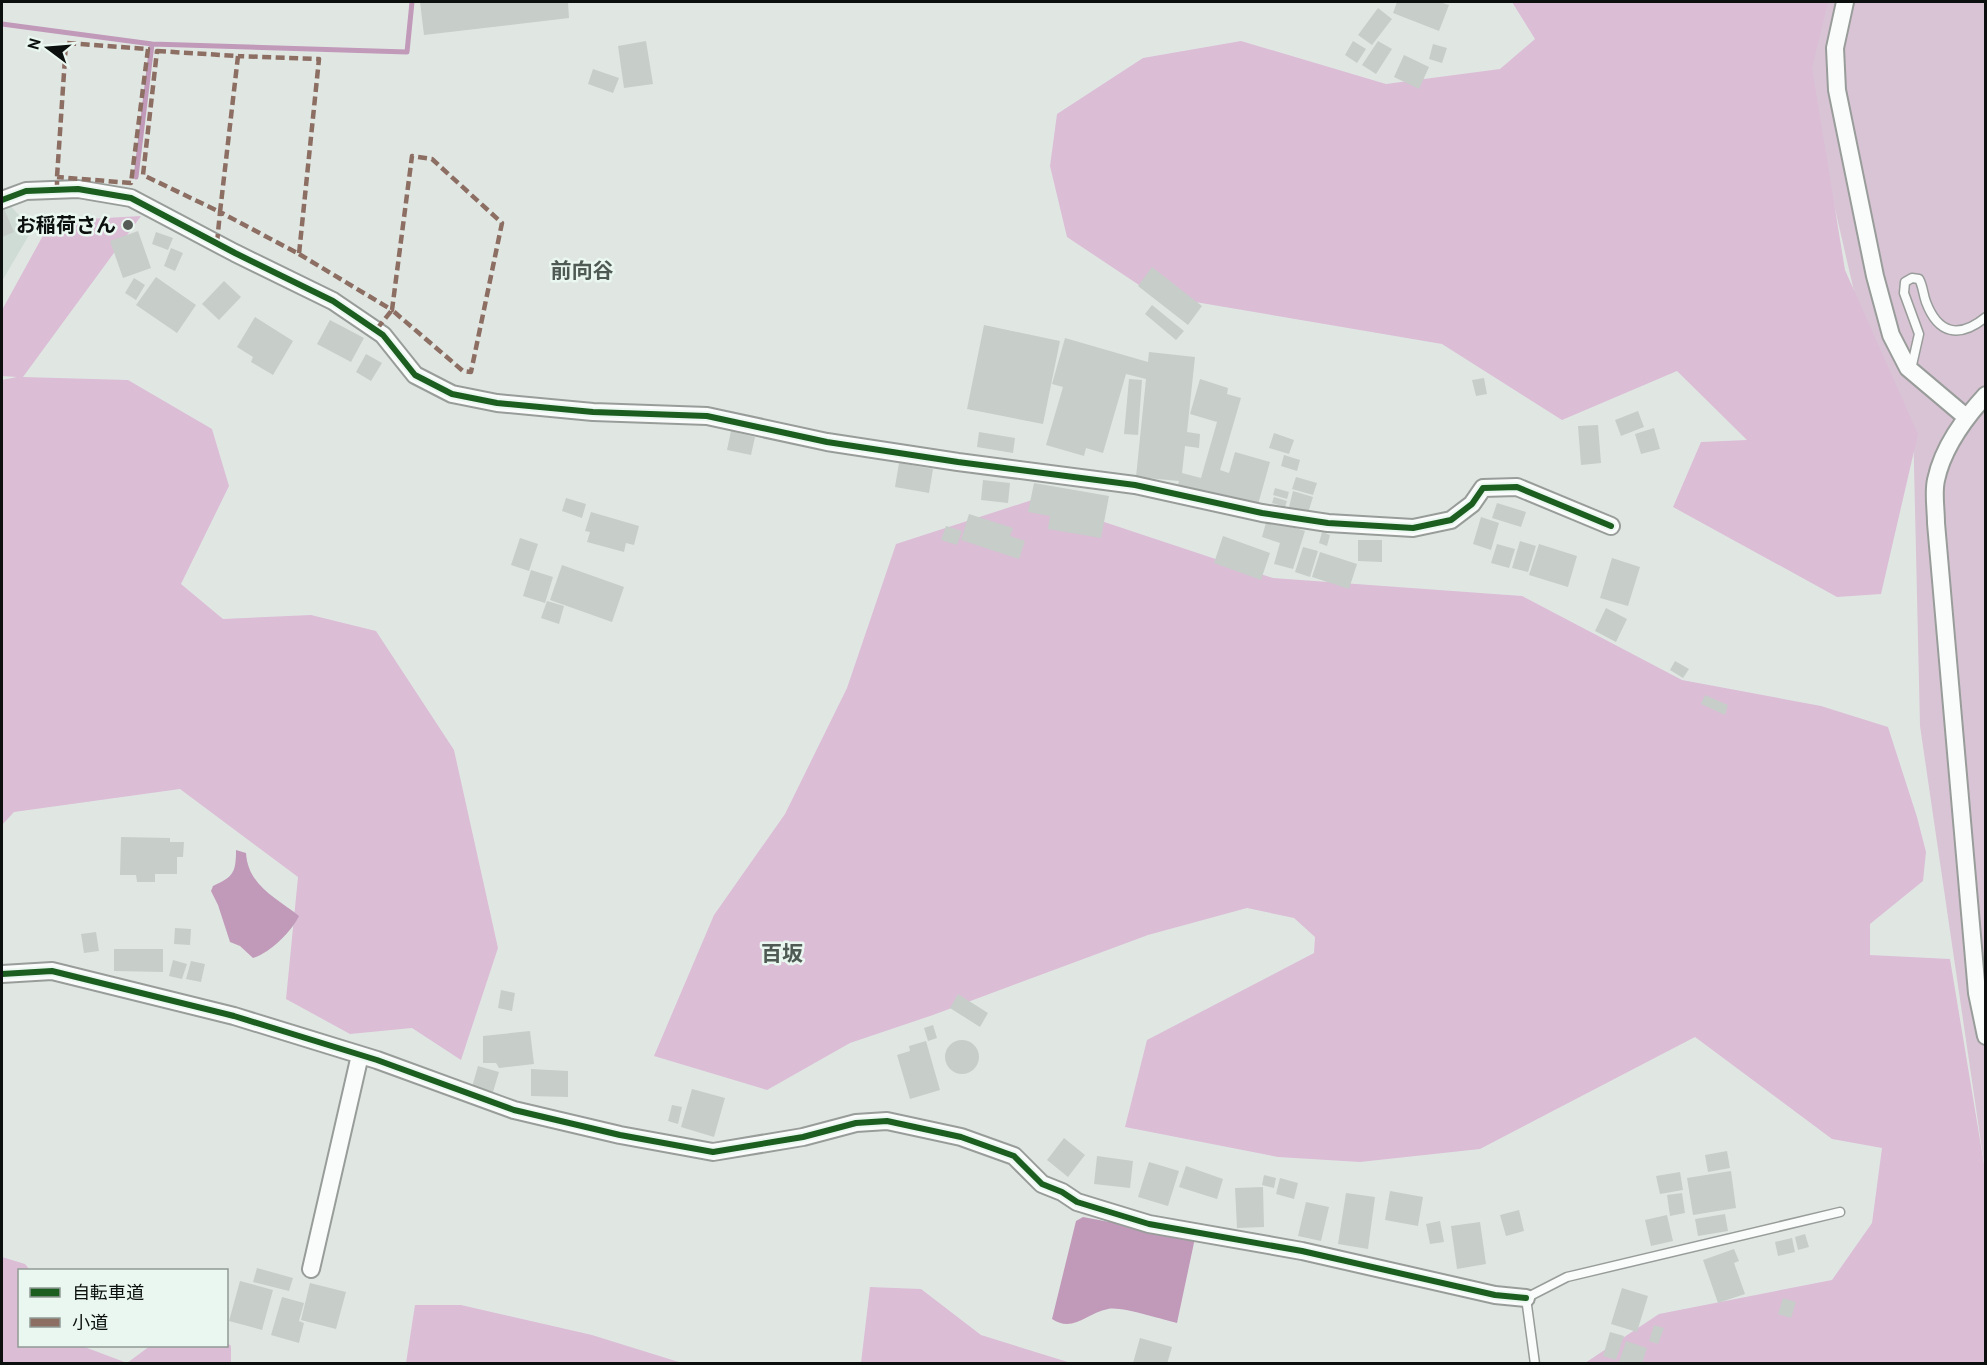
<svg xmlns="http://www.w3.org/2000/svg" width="1987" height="1365" viewBox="0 0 1987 1365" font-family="'PT Sans','Noto Sans JP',sans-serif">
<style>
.built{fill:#cfdcd5}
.green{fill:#d9c4d5}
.forest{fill:#dbbdd6}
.water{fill:#c19aba}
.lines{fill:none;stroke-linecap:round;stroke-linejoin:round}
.stream{stroke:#c19aba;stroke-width:5}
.building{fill:#c7cdc9}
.service-casing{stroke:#989d9a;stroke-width:11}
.minor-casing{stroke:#989d9a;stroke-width:20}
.service{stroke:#fafbfb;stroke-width:8}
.minor{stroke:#fafbfb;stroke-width:16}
.quiet{stroke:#8d6e63;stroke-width:4.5;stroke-dasharray:9 4.5;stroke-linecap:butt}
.cycleway-casing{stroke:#eaf7f0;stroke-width:10}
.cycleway{stroke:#1b5e20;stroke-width:6}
.poi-dot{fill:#565b58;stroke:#eaf7f0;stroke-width:2}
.labels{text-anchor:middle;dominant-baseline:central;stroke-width:5;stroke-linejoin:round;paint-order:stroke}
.poi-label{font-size:20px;font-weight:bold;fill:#0b0f0d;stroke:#eaf7f0;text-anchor:end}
.neighbourhood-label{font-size:21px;font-weight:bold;fill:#4f5a54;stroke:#eaf7f0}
</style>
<rect width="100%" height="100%" fill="#e0e7e3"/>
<path class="built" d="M9,204L32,230L2,281V207Z"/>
<path class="green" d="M1794,2H1985V1170L1920,726L1913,423L1874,378L1790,14Z"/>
<path class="forest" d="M1512,2H1828L1812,68L1845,270L1918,434L1881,594L1837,597L1673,507L1701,442L1747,440L1677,371L1562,420L1442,344L1154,295L1067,237L1050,166L1057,114L1143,58L1241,41L1386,84L1500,69L1535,39Z
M141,216L23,377L128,380L212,429L229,486L181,584L223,619L311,615L376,631L454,750L498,948L461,1060L412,1028L350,1034L286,999L298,877L180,789L14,812L2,825V380L17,377L2,376V310L51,221Z
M1035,499L1273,578L1522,596L1682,680L1821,706L1888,727L1917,817L1926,852L1923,881L1870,924V955L1950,959L1985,1170V1363H1585L1659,1314L1832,1280L1872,1223L1882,1148L1832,1139L1695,1037L1480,1149L1360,1162L1278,1157L1125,1127L1147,1040L1314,953L1315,937L1294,918L1247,908L1148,935L933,1015L850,1043L767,1090L654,1056L714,915L785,814L847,688L896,544Z
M2,1257L25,1264L30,1270H20V1346H82L127,1363L150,1346H226L227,1342L231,1346V1363H2Z
M870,1287L921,1289L981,1335L1071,1363H861Z
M415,1305H461L592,1335L682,1363H406Z"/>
<path class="water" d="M236,850L246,853C248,886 277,898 299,916C292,931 270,953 253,958L240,946L230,942L218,905L211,891L213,886C233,877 236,873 236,850Z
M1083,1217L1195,1238L1177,1323C1163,1320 1121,1306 1108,1309C1087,1313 1073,1333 1052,1319L1076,1221Z"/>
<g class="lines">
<path class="stream" d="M2,24L152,44
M136,177L152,44L407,52L412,2"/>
</g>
<path class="building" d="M420,2H568L569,18L424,35Z
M1397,2H1439L1449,5L1439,31L1393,13Z
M1378,8L1392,19L1372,45L1358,35Z
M646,41L653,84L624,88L618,46Z
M1353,41L1366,49L1357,63L1345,55Z
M1378,41L1392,49L1376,74L1362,65Z
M1433,44L1447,48L1442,63L1429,59Z
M1404,55L1429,67L1419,89L1394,77Z
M593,69L619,78L613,93L588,84Z
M4,209L14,232L2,237V210Z
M138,231L151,268L123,278L110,241Z
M156,232L173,238L168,250L152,244Z
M171,248L183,253L175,271L164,266Z
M1152,267L1202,306L1188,325L1138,286Z
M156,277L196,305L177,333L136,305Z
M134,278L145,285L136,300L125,293Z
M224,281L241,297L219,320L202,304Z
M1152,305L1184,331L1176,340L1145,314Z
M255,317L293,341L273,375L251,362L253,357L237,347Z
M330,320L364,338L351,362L317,344Z
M984,325L1060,341L1043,424L967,409Z
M1065,338L1148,362L1149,352L1195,357L1187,432L1200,434L1199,448L1185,446L1182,473L1201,478L1217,422L1190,414L1200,379L1228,388L1227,394L1241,398L1220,470L1229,473L1235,452L1270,462L1257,508L1178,485L1179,481L1136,477L1146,379L1126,374L1103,453L1086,448L1084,456L1046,445L1063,387L1052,384Z
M366,354L382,363L371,381L356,372Z
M1484,378L1487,394L1476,396L1472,380Z
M1129,379L1142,380L1138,435L1124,434Z
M1638,411L1644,427L1621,436L1615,420Z
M1598,425L1601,463L1581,465L1578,426Z
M1654,428L1660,449L1641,454L1635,434Z
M731,431L755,437L751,455L727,450Z
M979,432L1015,438L1013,453L977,447Z
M1274,433L1294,440L1289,454L1269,448Z
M1284,455L1300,460L1297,471L1281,466Z
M899,463L933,469L929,493L895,487Z
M1296,477L1317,483L1313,495L1292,489Z
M983,480L1010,483L1008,503L981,500Z
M1034,483L1109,496L1101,538L1048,529L1050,516L1028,512Z
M1275,488L1289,492L1287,499L1273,495Z
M1293,491L1313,497L1308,513L1289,507Z
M1274,497L1287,501L1285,507L1272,503Z
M566,498L586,504L582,518L562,511Z
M1497,503L1526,512L1521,527L1492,518Z
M591,512L639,526L634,545L626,543L624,552L587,542L590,532L585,531Z
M969,514L1013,528L1010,536L1025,541L1019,559L961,540Z
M1481,517L1499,523L1491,550L1473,544Z
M1267,519L1305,531L1293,569L1274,564L1280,543L1262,537Z
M946,526L962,531L957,545L941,540Z
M1322,532L1330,535L1327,546L1319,543Z
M1223,536L1270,553L1261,580L1214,563Z
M520,538L538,544L529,571L511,565Z
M1358,540H1382V562L1358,561Z
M1520,541L1536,546L1528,572L1512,568Z
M1497,544L1515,549L1509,568L1491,563Z
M1539,544L1577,556L1568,587L1529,575Z
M1303,547L1318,551L1310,577L1295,572Z
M1320,552L1357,564L1349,589L1312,577Z
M1612,558L1640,567L1628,606L1600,598Z
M562,565L624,587L612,622L550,600Z
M531,570L553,577L545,603L523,596Z
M547,601L564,606L559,624L541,618Z
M1606,608L1627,619L1616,642L1595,631Z
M1675,661L1689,669L1683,678L1670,670Z
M1705,695L1728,705L1725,715L1701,704Z
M121,837L170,838V842H184L183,857H177V874H155V882H137L136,875H120Z
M175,928L191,929L190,945L174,944Z
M96,932L99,951L84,953L81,934Z
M114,949H163V972L114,971Z
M173,960L187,964L182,979L169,976Z
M191,961L205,964L201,982L186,979Z
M501,990L515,993L512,1011L498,1008Z
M958,994L988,1013L980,1027L950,1008Z
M933,1025L937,1038L928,1041L924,1028Z
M530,1031L534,1064L499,1068L496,1063H483V1036Z
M945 1057a17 17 0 1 1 34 0a17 17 0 1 1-34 0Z
M926,1041L940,1090L910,1099L897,1055L910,1051L909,1046Z
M478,1066L499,1072L493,1092L472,1087Z
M531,1069L568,1071V1097L531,1096Z
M692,1089L725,1098L714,1137L681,1127Z
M672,1105L682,1107L678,1124L668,1121Z
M1064,1138L1085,1155L1068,1177L1047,1160Z
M1727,1151L1730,1168L1708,1172L1705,1155Z
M1097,1156L1133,1161L1130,1188L1094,1184Z
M1149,1162L1179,1171L1168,1206L1138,1197Z
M1186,1166L1223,1179L1217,1199L1179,1187Z
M1731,1171L1736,1208L1693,1215L1687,1178Z
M1680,1172L1683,1190L1660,1194L1656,1176Z
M1264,1175L1276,1178L1274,1188L1262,1185Z
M1280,1178L1298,1183L1294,1199L1276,1194Z
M1263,1187L1264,1227L1237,1228L1235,1188Z
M1390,1191L1423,1197L1418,1226L1385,1220Z
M1346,1193L1375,1197L1368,1249L1338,1244Z
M1682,1193L1685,1213L1670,1216L1667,1195Z
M1306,1202L1329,1207L1321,1241L1298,1236Z
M1519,1210L1524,1231L1506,1236L1500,1215Z
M1725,1214L1728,1231L1698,1236L1695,1219Z
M1667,1215L1673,1241L1651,1246L1645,1220Z
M1440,1221L1444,1242L1430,1244L1426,1224Z
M1480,1222L1486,1264L1457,1269L1451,1226Z
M1805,1234L1809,1247L1798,1250L1795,1237Z
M1792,1238L1795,1252L1778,1256L1775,1242Z
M1734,1249L1739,1261L1734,1263L1745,1294L1718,1303L1703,1260Z
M257,1268L293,1278L289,1291L253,1282Z
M240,1281L273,1290L262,1330L229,1321Z
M310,1283L346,1292L336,1329L301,1320Z
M1622,1288L1648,1296L1637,1332L1611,1324Z
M282,1297L304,1303L299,1321L304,1323L299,1343L271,1335Z
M1783,1298L1796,1302L1791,1318L1778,1314Z
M1654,1325L1664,1328L1658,1344L1649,1341Z
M1610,1332L1624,1336L1616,1360L1603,1356Z
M1140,1338L1172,1347L1167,1364L1133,1363Z
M1626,1341L1647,1348L1642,1364L1619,1362Z"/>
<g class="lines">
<g class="service-casing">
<path id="service" d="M1908,367L1912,365L1919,334L1904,293L1905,282L1912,278L1919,279C1923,286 1923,294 1926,302C1938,334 1959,339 1986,317
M1535,1364L1526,1298L1567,1277L1840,1212"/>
</g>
<g class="minor-casing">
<path id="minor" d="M1845,2L1835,48L1837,90L1875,276L1891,335L1908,368L1966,417
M2,200L26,191L78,189L131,198L235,253L333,301L383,335L415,375L452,394L497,403L593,412L707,416L827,442L958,462L1135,485L1262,513L1328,523L1413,528L1451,520L1472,504L1483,488L1517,487L1611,526
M1986,395C1964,419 1943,447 1936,480C1933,493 1936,509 1936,523L1977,993L1986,1036
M2,974L52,971L234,1016L377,1060L514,1110L620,1135L713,1152L803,1137L856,1123L887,1121L961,1137L1014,1156L1042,1184L1062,1192L1077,1202L1149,1224L1302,1251L1495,1295L1526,1298
M311,1269L360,1055"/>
</g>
<use href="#service" class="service"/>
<use href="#minor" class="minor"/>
<path class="quiet" d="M157,51L238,56L220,212L143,175Z
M57,190V177L66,43L148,49L131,183L57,177
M217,243L220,212L299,254L319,59L238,56
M299,254L392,310L412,156L432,159L502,223L471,372L463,371L392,310L376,330"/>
<g class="cycleway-casing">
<path id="cycleway" d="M2,200L26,191L78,189L131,198L235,253L333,301L383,335L415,375L452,394L497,403L593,412L707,416L827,442L958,462L1135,485L1262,513L1328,523L1413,528L1451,520L1472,504L1483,488L1517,487L1611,526
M2,974L52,971L234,1016L377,1060L514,1110L620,1135L713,1152L803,1137L856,1123L887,1121L961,1137L1014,1156L1042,1184L1062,1192L1077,1202L1149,1224L1302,1251L1495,1295L1526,1298"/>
</g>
<use href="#cycleway" class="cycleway"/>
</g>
<circle class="poi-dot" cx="128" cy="225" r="6"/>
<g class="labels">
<g class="poi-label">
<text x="116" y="225">お稲荷さん</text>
</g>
<g class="neighbourhood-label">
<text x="582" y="270">前向谷</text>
<text x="782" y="953">百坂</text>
</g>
</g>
<rect width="1987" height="1365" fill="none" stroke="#0b0f0d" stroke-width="6"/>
<rect x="18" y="1269" width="210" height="78" fill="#eaf7f0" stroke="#919a95" stroke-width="1.5"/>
<rect x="30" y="1288" width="30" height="9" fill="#1b5e20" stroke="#919a95" stroke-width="1.5"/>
<text x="72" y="1299" font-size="18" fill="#0b0f0d">自転車道</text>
<rect x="30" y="1318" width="30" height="9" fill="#8d6e63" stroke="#919a95" stroke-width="1.5"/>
<text x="72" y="1329" font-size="18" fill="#0b0f0d">小道</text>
<g transform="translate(48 48) rotate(286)" stroke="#eaf7f0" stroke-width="4.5" paint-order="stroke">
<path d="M0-4.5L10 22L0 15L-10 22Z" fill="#0b0f0d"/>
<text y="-9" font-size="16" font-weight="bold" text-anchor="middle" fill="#0b0f0d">N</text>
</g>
</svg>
